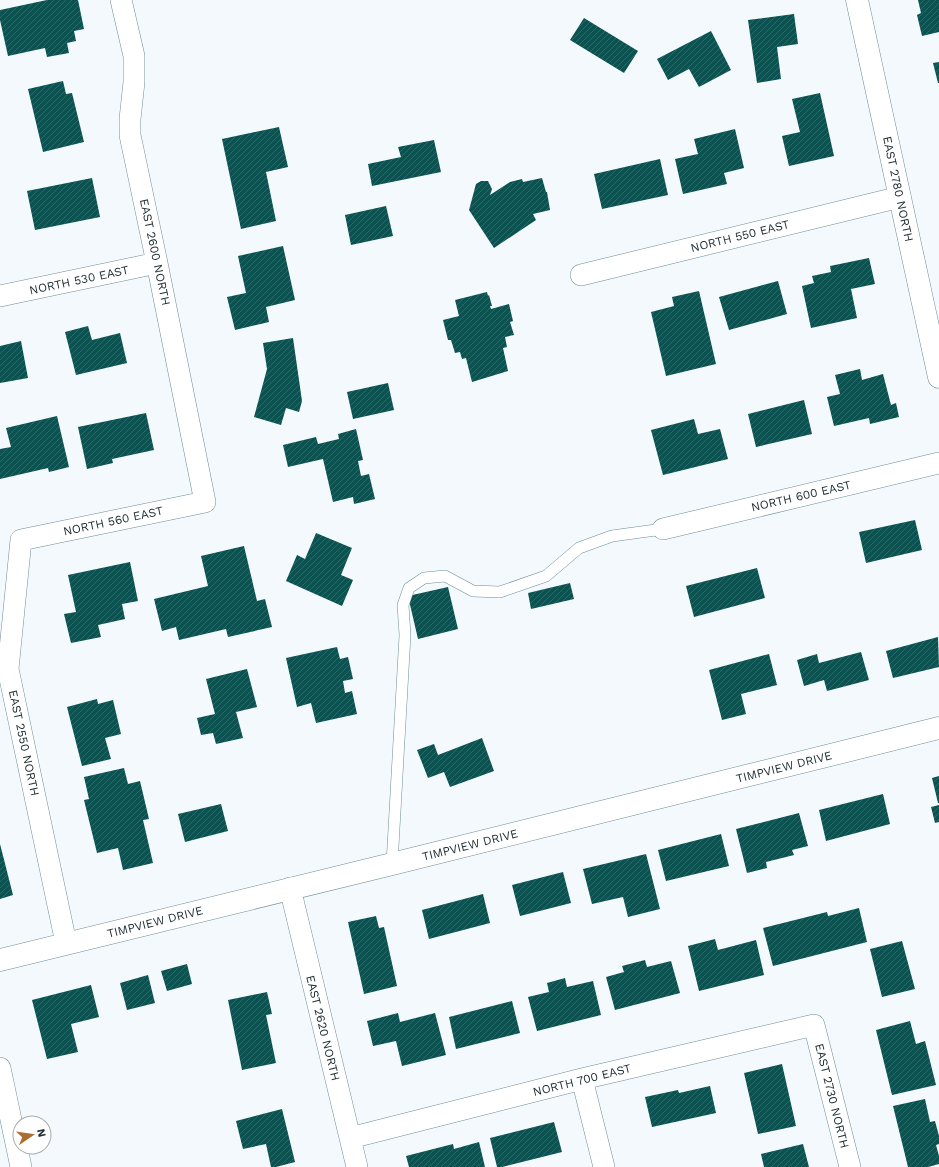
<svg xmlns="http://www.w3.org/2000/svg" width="939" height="1167" viewBox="0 0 939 1167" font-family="'Work Sans',sans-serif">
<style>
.building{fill:url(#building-hatch)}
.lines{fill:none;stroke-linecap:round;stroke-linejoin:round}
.service-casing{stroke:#6f8e9a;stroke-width:12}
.minor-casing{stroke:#6f8e9a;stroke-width:22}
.tertiary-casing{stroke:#6f8e9a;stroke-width:23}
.service{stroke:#fff;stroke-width:11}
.minor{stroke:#fff;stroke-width:21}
.tertiary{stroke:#fff;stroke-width:22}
.labels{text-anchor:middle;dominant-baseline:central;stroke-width:4;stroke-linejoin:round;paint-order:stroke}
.street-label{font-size:12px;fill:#233034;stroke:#fff}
</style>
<defs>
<pattern id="building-hatch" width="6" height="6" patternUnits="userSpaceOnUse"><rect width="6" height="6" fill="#0b5250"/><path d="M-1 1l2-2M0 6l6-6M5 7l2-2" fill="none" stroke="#2f6867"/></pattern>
</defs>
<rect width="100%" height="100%" fill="#f3f9fc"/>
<path class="building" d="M47,0H78L84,29L74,31L76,41L67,43L69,53L47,57L45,48L8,56L0,20V10Z
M918,0H939V32L922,36L917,15L921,13Z
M794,14L798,44L777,47L781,79L757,83L748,20Z
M584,18L638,51L624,73L570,40Z
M711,31L731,70L699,87L689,69L668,80L657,59Z
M939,62V83H938L933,63Z
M63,81L66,94L72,93L84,142L43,152L28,89Z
M820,93L834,156L789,166L782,136L800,132L792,99Z
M279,127L288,167L266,172L276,221L241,229L222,139Z
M735,129L744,168L724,173L727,184L683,194L675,159L698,154L694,139Z
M434,140L441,172L372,186L368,164L401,157L398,147Z
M660,159L668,195L602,209L594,174Z
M92,178L100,217L35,230L27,191Z
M542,178L546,192H547L550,210L533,214L536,220L494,248L469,210L476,184L481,181H488L492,189L490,195L510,182L522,179L523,182Z
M386,206L393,236L351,245L345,215Z
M283,246L295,300L266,307L269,322L235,330L227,297L246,293L238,256Z
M869,258L875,284L851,289L857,318L811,328L802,286L814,283L812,276L831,272L830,266Z
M778,281L787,314L729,330L719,297Z
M699,291L716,364L666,376L651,312L674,306L672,297Z
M487,292L488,296L489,295L492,306H490L491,309L509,304L513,321L510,322L514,335L505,337L507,347L503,348L508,371L472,382L466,358L462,359L460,352L455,353L451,340H448L443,320L459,316L455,300Z
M88,326L92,340L120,333L127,363L76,375L65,332Z
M293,338L302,401L299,412L286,408L281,425L254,417L267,369L263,343Z
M21,341L28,378L0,383V346Z
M860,369L862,380L883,374L891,405L896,403L899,417L870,424L869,418L834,426L827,397L840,394L835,375Z
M388,383L394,410L353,419L347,392Z
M804,400L812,434L756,447L748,414Z
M146,413L154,450L112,459L113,463L87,469L78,427Z
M57,416L69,467L49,472L48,468L0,479V449L11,447L6,428Z
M694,419L698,434L720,429L728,459L663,475L651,430Z
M356,429L363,460L358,461L361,476L369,474L375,499L354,504L353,497L333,502L323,459L288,467L283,445L316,437L318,444L339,439L338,434Z
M915,520L922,550L866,563L859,532Z
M316,533L352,548L341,575L353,580L342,606L286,581L297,555L305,559Z
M244,546L257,601L265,599L272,627L228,637L226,629L179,640L176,627L162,631L154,599L208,586L201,556Z
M130,562L138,601L122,604L125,619L98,625L101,637L71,643L64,614L76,612L68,575Z
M757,568L765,598L694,617L686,586Z
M570,583L574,599L531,609L528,593Z
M448,587L458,629L418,639L408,596Z
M938,637L939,667L893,678L886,651Z
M337,647L340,659L348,657L353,679L343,681L345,693L352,691L357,714L316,723L311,703L297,707L286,658Z
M861,652L869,680L827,691L824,680L804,686L797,660L817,654L819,663Z
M769,654L777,685L741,694L746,714L722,720L709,670Z
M247,669L257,707L236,712L243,738L216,744L213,733L201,735L197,718L215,714L206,679Z
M97,699L98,704L113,700L121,734L105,738L111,759L82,766L67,707Z
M482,738L494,771L450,787L444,772L428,778L417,750L434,744L438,755Z
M124,768L128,784L140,781L149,819L143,820L153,863L123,870L118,848L97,853L84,800L89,799L84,777Z
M939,776V803H938L932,778Z
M883,794L890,824L826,841L819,810Z
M221,804L228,831L185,842L178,814Z
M939,805V822L935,823L931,807Z
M799,813L808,846L792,850L794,855L766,862L767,868L747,873L736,829Z
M721,834L729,866L666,881L658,850Z
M0,844L13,895L0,899Z
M646,854L660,909L628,917L623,897L592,904L583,869Z
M563,872L571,903L520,916L512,885Z
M483,894L490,923L429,939L422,910Z
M859,908L867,942L773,966L763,928L827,912L828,916Z
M376,916L379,928L384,927L397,986L364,994L348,922Z
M715,939L718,950L756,940L764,975L699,991L688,946Z
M902,941L915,989L882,997L870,949Z
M645,960L647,967L671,961L680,993L615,1010L606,977L624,972L622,966Z
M187,964L192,984L167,991L161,971Z
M148,975L155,1003L127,1010L120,983Z
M565,978L567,987L593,981L601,1015L537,1031L528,997L549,992L547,983Z
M91,985L99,1017L71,1024L78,1052L47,1059L32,1000Z
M267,992L272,1014L266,1015L276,1063L242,1070L228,1000Z
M512,1001L520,1033L456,1049L449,1017Z
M398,1013L400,1022L435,1013L446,1055L402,1066L396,1041L373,1046L367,1021Z
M910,1021L916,1044L925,1041L936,1085L892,1095L876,1030Z
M782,1064L796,1126L758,1134L744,1073Z
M710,1086L716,1113L652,1127L645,1097L678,1090L679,1093Z
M925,1099L930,1122L935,1121L939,1136V1144L936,1145L939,1156V1164L928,1167H908L893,1106Z
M282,1109L295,1162L276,1167H271L266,1144L243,1149L236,1121Z
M554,1122L562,1152L502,1167H497L490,1138Z
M479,1142L485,1167H409L406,1156L453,1144L454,1149Z
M803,1144L809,1167H764L761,1154Z"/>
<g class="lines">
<g class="service-casing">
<path id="service" d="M392,864L405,635L403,605L409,588L424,578L445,576L473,591L500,592L546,576L579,548L612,536L663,529"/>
</g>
<g class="minor-casing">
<path id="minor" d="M581,275L900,197
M0,296L157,263
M663,529L939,463
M290,888L357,1167
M66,943L8,669L21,540L205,502L157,263L130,135V119L134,82V56L121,0
M0,1068L21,1167
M582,1079L604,1167
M350,1138L582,1079L814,1025L850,1167"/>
</g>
<g class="tertiary-casing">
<path id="tertiary" d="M857,0L939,377
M0,960L392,864L939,728"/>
</g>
<use href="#service" class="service"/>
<use href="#minor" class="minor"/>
<use href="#tertiary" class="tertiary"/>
</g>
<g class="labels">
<g class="street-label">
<text transform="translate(898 189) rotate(78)">EAST 2780 NORTH</text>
<text transform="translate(740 236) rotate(-14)">NORTH 550 EAST</text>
<text transform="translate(155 252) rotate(78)">EAST 2600 NORTH</text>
<text transform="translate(79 280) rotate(-12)">NORTH 530 EAST</text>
<text transform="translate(801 496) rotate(-13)">NORTH 600 EAST</text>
<text transform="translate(113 521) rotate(-12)">NORTH 560 EAST</text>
<text transform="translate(24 743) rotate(78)">EAST 2550 NORTH</text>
<text transform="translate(784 767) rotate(-14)">TIMPVIEW DRIVE</text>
<text transform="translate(470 845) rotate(-14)">TIMPVIEW DRIVE</text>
<text transform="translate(155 922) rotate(-14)">TIMPVIEW DRIVE</text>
<text transform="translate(323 1028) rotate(76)">EAST 2620 NORTH</text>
<text transform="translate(582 1080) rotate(-14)">NORTH 700 EAST</text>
<text transform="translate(832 1096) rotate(76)">EAST 2730 NORTH</text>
</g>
</g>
<g transform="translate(32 1135) rotate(77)"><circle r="19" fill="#ffffff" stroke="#a7acae"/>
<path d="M0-3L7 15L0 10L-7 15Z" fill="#aa6f30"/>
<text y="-6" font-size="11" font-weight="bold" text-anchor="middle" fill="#233034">N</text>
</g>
</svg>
